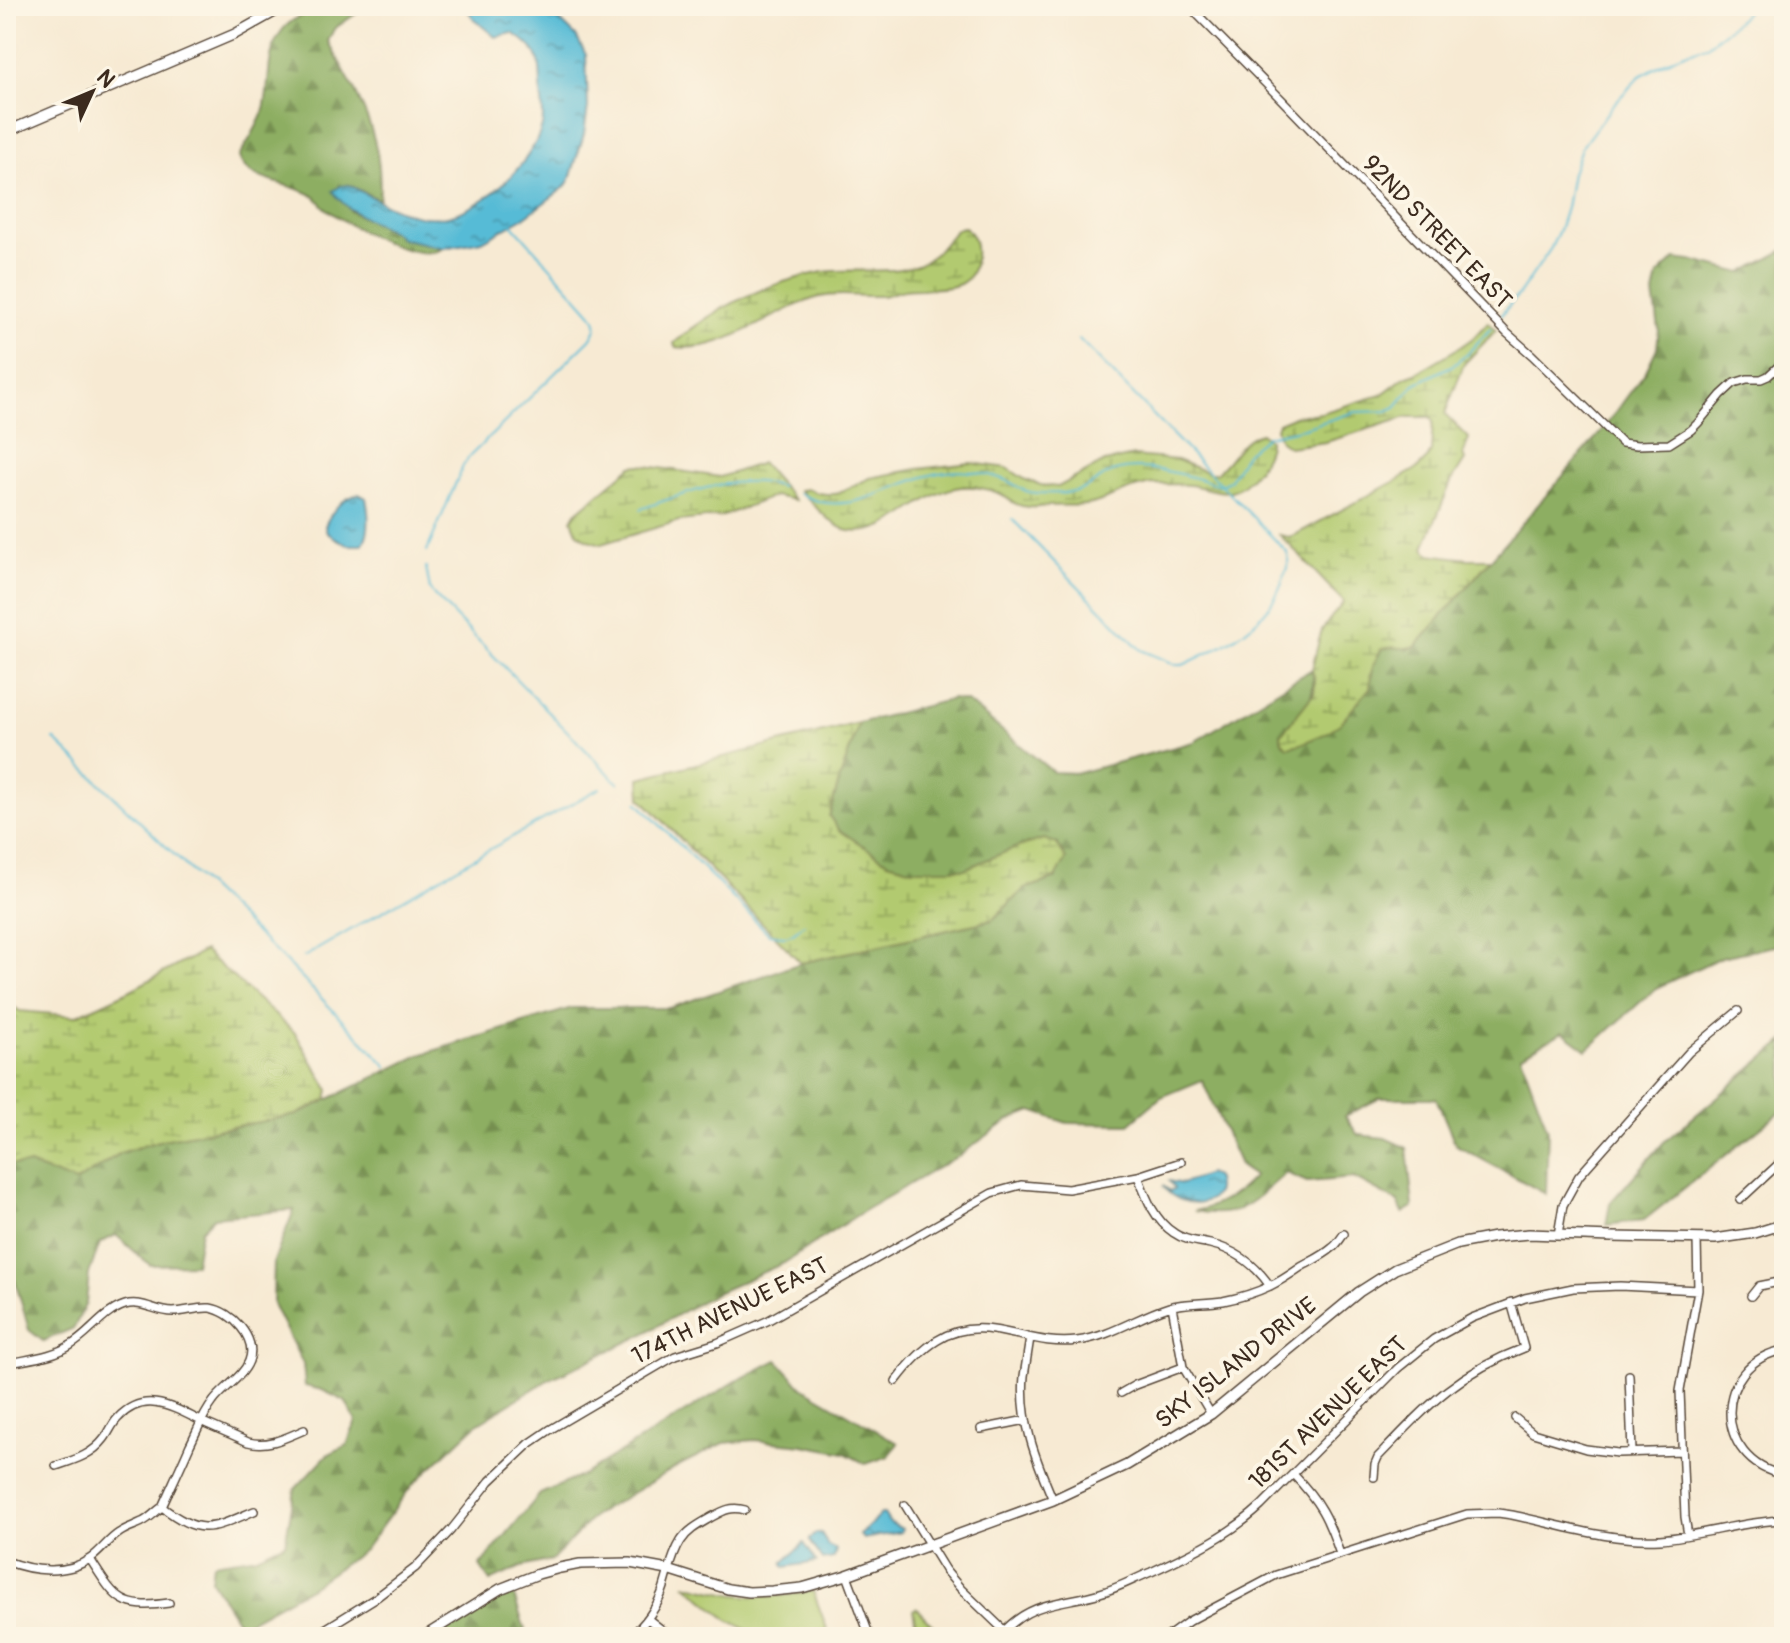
<svg xmlns="http://www.w3.org/2000/svg" width="1790" height="1643" viewBox="0 0 1790 1643" font-family="Pangolin,sans-serif">
<style>
.forest{fill:url(#forest-firs);stroke:#646c40;stroke-width:2}
.wetland{fill:url(#wetland-marsh);stroke:#767a46;stroke-width:2}
.green{fill:#b2ca6f;stroke:#767a46;stroke-width:2}
.water{fill:url(#water-ripples);stroke:#49727a;stroke-width:2}
.lines{fill:none;stroke-linecap:round;stroke-linejoin:round}
.stream{stroke:#57bbd6;stroke-width:2}
.minor-casing{stroke:#574739;stroke-width:10}
.tertiary-casing{stroke:#574739;stroke-width:12}
.minor{stroke:#fff;stroke-width:7}
.tertiary{stroke:#fff;stroke-width:9}
.labels{text-anchor:middle;dominant-baseline:central;stroke-width:8;stroke-linejoin:round;paint-order:stroke}
.street-label{font-size:24px;fill:#3b2a1e;stroke:#fcf5e5}
</style>
<defs>
<pattern id="forest-firs" width="22" height="20" patternUnits="userSpaceOnUse" patternTransform="scale(2)"><rect width="22" height="20" fill="#8dae62"/><path d="M5 1l3.5 6h-7zM16 11l3.5 6h-7z" fill="#748e50"/></pattern>
<pattern id="wetland-marsh" width="20" height="14" patternUnits="userSpaceOnUse" patternTransform="scale(2)"><rect width="20" height="14" fill="#b2ca6f"/><path d="M1 5h8M5 5V1M11 12h8M15 12V8" fill="none" stroke="#92a45b"/></pattern>
<pattern id="water-ripples" width="26" height="14" patternUnits="userSpaceOnUse" patternTransform="scale(2)"><rect width="26" height="14" fill="#57bbd6"/><path d="M2 4q2-2 4 0t4 0M15 11q2-2 4 0t4 0" fill="none" stroke="#4998ad"/></pattern>
</defs>
<rect width="100%" height="100%" fill="#fcf5e5"/>
<filter id="ink" filterUnits="userSpaceOnUse"><feTurbulence type="fractalNoise" baseFrequency=".0125" numOctaves="2"/><feDisplacementMap in="SourceGraphic" scale="16" xChannelSelector="R" yChannelSelector="G"/><feConvolveMatrix kernelMatrix="1 2 1 2 8 2 1 2 1" color-interpolation-filters="sRGB"/></filter>
<filter id="wash" filterUnits="userSpaceOnUse"><feTurbulence type="fractalNoise" baseFrequency=".006" numOctaves="4" result="noise"/><feDisplacementMap in="SourceGraphic" scale="32" xChannelSelector="R" yChannelSelector="G"/><feGaussianBlur stdDeviation="1.8" result="paint"/><feColorMatrix in="noise" values="0 0 0 0 0 0 0 0 0 0 0 0 0 0 0 0 0 1.4 0 .05"/><feComposite in="paint" operator="in"/></filter>
<g filter="url(#wash)">
<rect width="100%" height="100%" fill="#f7ead3"/>
<path class="forest" d="M317,6H367L334,29L328,41C357,95 385,136 379,200L349,185L350,211L394,232L400,237L444,248C440,250 436,252 432,252C404,256 350,227 328,210C323,207 320,200 315,197C295,182 247,184 239,157C247,143 257,128 263,112C272,85 264,56 281,32C290,18 305,16 317,6Z
M1784,250V950L1779,945L1721,957L1656,988L1587,1050L1563,1032L1521,1056L1548,1130L1546,1194L1456,1145L1436,1098H1380L1345,1116L1358,1135L1385,1138L1407,1148L1413,1207L1403,1213L1398,1202L1354,1178L1307,1182L1286,1173C1251,1202 1243,1220 1194,1211C1217,1207 1238,1194 1254,1176L1241,1167L1202,1080L1161,1097L1129,1124L1067,1123L1032,1111L1009,1120L960,1155L865,1210L784,1263L716,1293L638,1337L548,1380L477,1424L413,1484L364,1550L311,1587L240,1626L211,1580L213,1563L257,1556L285,1543L295,1489L327,1455L347,1445L356,1421L345,1401L322,1390L305,1386L303,1364L273,1304L274,1261L294,1210L214,1217L201,1230L195,1264L150,1265L116,1235L100,1243L89,1274L86,1303L74,1328L43,1341L29,1330L15,1280L6,1274V1165H29L76,1182L120,1153L162,1140L296,1115L420,1055L572,1008H669L801,963L992,920L1024,889L1057,878L1058,844L1044,839L1015,848L965,869H913L888,862L839,830L829,816L840,778L859,723L952,699L967,702L1053,772L1078,773L1194,742L1312,669C1319,704 1299,708 1281,735L1282,741L1287,747L1301,744L1370,688L1373,666L1381,649L1392,646L1408,649L1416,646L1601,432L1646,371L1657,348L1659,329L1654,294L1658,275L1675,259L1698,262L1742,273Z
M1784,1041V1109L1644,1220L1606,1225L1610,1203L1664,1142Z
M777,1360L802,1387L898,1443L889,1456L866,1464L845,1453L803,1445L754,1440L724,1443L680,1465L595,1515L552,1560L521,1567L490,1581L480,1566L540,1494L583,1475L736,1381Z
M512,1590L525,1630L509,1637H437Z"/>
<path class="wetland" d="M964,227C975,236 976,244 975,259C974,269 970,279 960,284C949,289 935,288 923,289C917,289 911,289 905,290C897,291 889,295 881,296C860,297 840,292 820,297C773,309 725,354 675,347L674,343C715,307 769,282 823,272C853,267 901,277 927,260C938,252 948,239 957,229Z
M1488,322L1496,330L1464,364L1445,414L1469,438L1463,455L1465,460L1451,482L1424,548L1429,554L1468,559H1491L1416,646C1403,652 1396,644 1381,649L1373,666L1370,688L1340,724L1324,734L1301,744L1287,747L1282,741L1281,735L1314,693L1315,682L1312,669L1319,640L1322,630L1329,620L1343,603L1342,600L1280,535L1288,537L1295,535L1392,483L1418,468L1428,458L1431,451L1433,421L1430,417H1407L1326,442L1289,447L1280,441L1276,428L1278,423L1295,416L1321,413L1381,395L1405,377L1416,373L1460,347L1473,338Z
M1261,433L1269,440C1270,456 1248,487 1231,491C1218,494 1202,486 1189,485C1178,484 1165,484 1153,484C1133,486 1114,497 1095,503C1079,508 1064,504 1047,506C1041,506 1035,508 1029,507C1018,507 1011,501 1002,495C989,488 969,485 955,488C917,496 891,537 850,531C833,528 811,502 799,490L809,489L817,493L826,494H836L870,478L917,469L971,463L1007,468L1026,480L1041,485L1058,487L1105,462L1134,456L1177,460L1209,473H1216C1233,460 1239,438 1261,433Z
M762,463L794,500L774,496L723,516L679,521L601,544L586,539L577,532L572,520L576,513L632,466L640,465L720,477Z
M859,723L840,778L829,816L839,830L888,862L913,869H965L1015,848L1044,839L1057,844L1066,859L1056,878L1024,889L992,920L801,963L641,798L640,778Z
M204,951L295,1033L329,1090L327,1100L296,1115L162,1140L120,1153L76,1182L29,1165H6V1002L20,1011L75,1016L129,991Z"/>
<path class="green" d="M685,1584C736,1597 760,1601 813,1591L830,1637H761L728,1620Z
M916,1608L944,1637H918L913,1610Z"/>
<path class="water" d="M465,6H545L576,36L586,55L588,107L584,134L570,179L565,187L525,217L482,241L444,248L400,238L394,232C372,221 347,213 333,191L341,186L349,185C376,199 409,221 441,217C481,213 532,164 542,126C545,115 541,101 541,89C540,59 541,51 513,33L495,37L474,19Z
M359,494L366,498C369,513 371,533 362,545H348L327,533L325,526C332,510 341,499 359,494Z
M1208,1174L1215,1177C1228,1209 1178,1210 1163,1186L1170,1191L1174,1188L1169,1181L1182,1184Z
M881,1514H884L889,1522L902,1529L901,1532L863,1539L860,1535Z
M816,1533L821,1534L828,1545L836,1549L834,1558L823,1560L810,1541V1539Z
M804,1543L817,1562L785,1567L783,1565V1563Z"/>
<g class="lines">
<path class="stream" d="M1501,315L1520,293L1551,248L1559,230L1566,208L1572,173L1581,148L1612,106L1640,76L1679,55L1707,46L1741,18L1750,6
M798,493C807,497 817,502 827,503C867,507 901,480 939,473C960,469 985,472 1005,480C1020,486 1020,492 1038,493C1052,493 1067,495 1081,490C1094,485 1104,473 1119,470C1150,463 1191,477 1221,485L1229,481L1247,452L1267,436L1304,428L1355,412L1387,411L1396,407L1415,384L1455,364L1467,354L1491,328
M641,509C680,495 741,471 781,487
M1012,519L1141,650L1177,665H1183C1225,645 1270,625 1284,576C1287,568 1290,561 1287,552L1079,339
M427,551L463,466L470,456L590,339C597,329 599,324 592,314L512,224
M426,567L430,590L434,595L618,783
M54,739L288,964L387,1066
M637,802L769,934C788,938 790,937 804,924
M304,957L476,857L600,788"/>
</g>
</g>
<g filter="url(#ink)">
<g class="lines">
<g class="minor-casing">
<path id="minor" d="M1189,6L1283,101L1507,333L1532,355L1622,443L1637,445L1669,444L1691,430L1698,423L1721,395L1734,383L1747,379H1761L1768,376L1784,361
M1138,1176C1146,1197 1154,1220 1174,1233C1185,1241 1198,1241 1210,1244C1236,1250 1255,1264 1270,1286
M1740,1200L1784,1159
M1558,1235L1563,1205L1579,1176L1689,1052L1738,1011
M1751,1296L1759,1286L1784,1281
M1172,1306L1183,1367L1211,1414
M1030,1338C1028,1351 1026,1364 1024,1376C1020,1421 1036,1460 1053,1500
M1784,1350C1712,1363 1712,1461 1784,1475
M6,1364C27,1359 53,1357 71,1345C90,1334 103,1312 125,1305C142,1300 156,1312 173,1312C185,1312 197,1307 210,1308C231,1311 258,1338 249,1361C243,1377 223,1388 213,1402C203,1415 197,1431 190,1445C181,1466 171,1487 162,1507C155,1512 149,1519 142,1522C134,1526 126,1528 119,1533C108,1540 101,1551 91,1558C66,1576 32,1571 6,1561
M1629,1375L1632,1452
M896,1381C921,1348 948,1323 993,1330C1021,1334 1048,1345 1077,1341C1110,1337 1137,1317 1169,1307C1186,1302 1205,1304 1223,1301C1238,1298 1255,1293 1270,1286C1281,1281 1291,1274 1301,1267C1311,1261 1323,1256 1332,1248C1337,1245 1340,1239 1344,1234
M1121,1393L1135,1385L1183,1367
M1515,1418L1533,1433L1586,1449L1618,1453L1682,1451
M981,1429L1026,1420
M56,1466C74,1460 92,1455 104,1439C109,1433 112,1424 118,1418C145,1389 174,1408 203,1422C218,1429 233,1435 248,1442C269,1447 285,1438 304,1430
M1293,1474C1319,1501 1328,1518 1340,1554
M1374,1477L1375,1464L1378,1457C1427,1406 1457,1373 1524,1348L1511,1302
M905,1505L945,1570L961,1589L1011,1637
M162,1507C202,1537 211,1529 254,1511
M1688,1535L1685,1517L1680,1391L1698,1290L1697,1239
M90,1559C115,1598 120,1610 169,1603
M847,1575L870,1637
M648,1619L671,1637
M1005,1630C1034,1600 1064,1604 1100,1593C1118,1588 1134,1579 1151,1572C1190,1554 1230,1535 1261,1506L1398,1368L1434,1339L1472,1318L1525,1298L1573,1288L1620,1286L1698,1290
M312,1637L377,1597L415,1568L451,1530L490,1481L529,1444L551,1429L675,1356L717,1343L767,1321L992,1193L1021,1185L1068,1189L1138,1176L1181,1162
M629,1637C645,1625 658,1606 664,1587C669,1571 672,1555 681,1541C688,1530 700,1524 710,1518C723,1511 730,1506 745,1510
M1167,1637L1189,1621L1276,1575L1467,1514L1498,1513L1512,1515C1560,1525 1611,1542 1660,1539C1702,1536 1742,1521 1784,1520"/>
</g>
<g class="tertiary-casing">
<path id="tertiary" d="M6,132L235,34L285,6
M423,1637L500,1589L538,1574L560,1568L580,1564L630,1563L668,1570L728,1589L749,1592L772,1591L802,1588L847,1575L1053,1500L1127,1465L1211,1414L1359,1292L1395,1269L1458,1244L1495,1237L1529,1234L1611,1237L1715,1239L1755,1233L1784,1224"/>
</g>
<use href="#minor" class="minor"/>
<use href="#tertiary" class="tertiary"/>
</g>
</g>
<g class="labels">
<g class="street-label">
<text transform="translate(1437 232) rotate(46)">92ND STREET EAST</text>
<text transform="translate(730 1311) rotate(-26)">174TH AVENUE EAST</text>
<text transform="translate(1236 1363) rotate(-38)">SKY ISLAND DRIVE</text>
<text transform="translate(1328 1413) rotate(-44)">181ST AVENUE EAST</text>
</g>
</g>
<rect width="1790" height="1643" fill="none" stroke="#fcf5e5" stroke-width="32"/>
<g transform="translate(92 92) rotate(46)" stroke="#fcf5e5" stroke-width="6" paint-order="stroke">
<path d="M0-6L14 30L0 20L-14 30Z" fill="#3b2a1e"/>
<text y="-12" font-size="22" font-weight="bold" text-anchor="middle" fill="#3b2a1e">N</text>
</g>
</svg>
